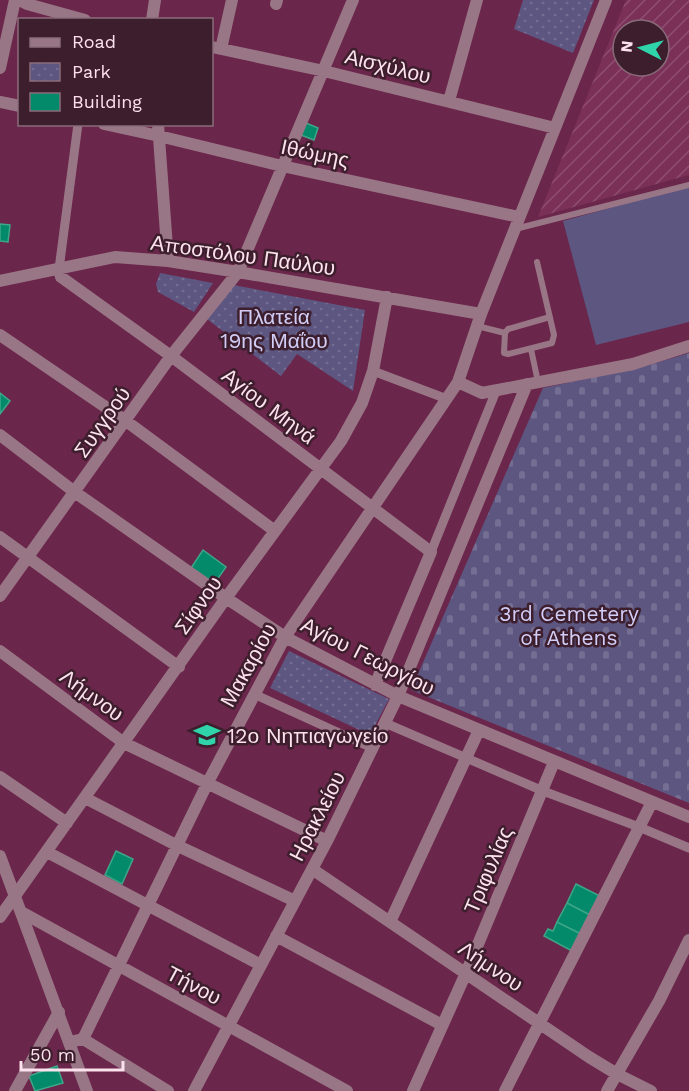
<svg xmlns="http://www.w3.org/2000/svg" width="689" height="1091" viewBox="0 0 689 1091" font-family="'Work Sans',sans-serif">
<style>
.industrial{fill:url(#industrial-furrows);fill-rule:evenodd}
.grass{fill:#5c5681}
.cemetery{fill:url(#cemetery-stones)}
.park{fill:url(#park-dots)}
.building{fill:#038a6b;stroke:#3ea788;stroke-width:1.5}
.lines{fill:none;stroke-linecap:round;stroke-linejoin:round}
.service{stroke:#997686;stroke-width:6}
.pedestrian{stroke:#997686;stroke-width:9}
.minor{stroke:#997686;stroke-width:12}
.tertiary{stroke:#997686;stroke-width:12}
.labels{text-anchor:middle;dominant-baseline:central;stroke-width:5;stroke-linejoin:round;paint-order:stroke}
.street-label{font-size:21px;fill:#fce2ed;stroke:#3d1e2d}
.park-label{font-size:21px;fill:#d2cdf6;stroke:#3d1e2d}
.poi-label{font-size:21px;fill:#fce2ed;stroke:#3d1e2d;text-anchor:start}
</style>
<defs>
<pattern id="industrial-furrows" width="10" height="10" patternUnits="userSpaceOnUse" patternTransform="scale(1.5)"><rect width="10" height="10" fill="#7b3058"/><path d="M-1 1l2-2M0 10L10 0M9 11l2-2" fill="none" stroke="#8f4e70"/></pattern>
<pattern id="cemetery-stones" width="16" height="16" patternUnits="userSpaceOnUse" patternTransform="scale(1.5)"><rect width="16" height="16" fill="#5c5681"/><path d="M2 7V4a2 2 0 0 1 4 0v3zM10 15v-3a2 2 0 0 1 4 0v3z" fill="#746e93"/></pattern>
<pattern id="park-dots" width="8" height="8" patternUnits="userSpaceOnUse" patternTransform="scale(1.5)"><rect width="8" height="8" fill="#5c5681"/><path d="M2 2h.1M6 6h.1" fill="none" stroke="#746e93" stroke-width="1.8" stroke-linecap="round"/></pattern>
</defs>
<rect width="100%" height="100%" fill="#6b264b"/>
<path class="industrial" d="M626,0H689V175L538,217ZM623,30H659V66H623Z"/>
<path class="grass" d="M689,186V322L596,345L563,221Z"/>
<path class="cemetery" d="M689,353V803L411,690L543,388L646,366Z"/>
<path class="park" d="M523,0H594L573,53L514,29Z
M160,273L213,283L194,312L158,292L156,284Z
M233,285L365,310L353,391L297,354L281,376L207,319Z
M289,651L389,699L370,735L270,688Z"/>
<path class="building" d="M306,123L318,128L314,140L301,135Z
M0,224L10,225L8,242L0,241Z
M0,393L10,401L0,414Z
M203,550L226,567L214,584L191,568Z
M116,851L133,859L122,884L105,875Z
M576,884L600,896L590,915L567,903Z
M567,903L590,915L581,934L557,922Z
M557,922L581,934L572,951L544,936L548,929L553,931Z
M57,1066L63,1083L35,1091L29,1076Z"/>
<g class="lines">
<path class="service" d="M515,229L689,185
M537,262L554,335L552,343L508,354L504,353L505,333L508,329L550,317
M477,326L505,333
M531,349L538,382"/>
<path class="pedestrian" d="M59,269L78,124
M373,371L447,399
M431,552L496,391
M254,694L372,748
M385,723L543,791L639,827L689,848"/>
<path class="minor" d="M20,0L27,4L85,20
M276,4L277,0
M152,20L155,0
M212,47L324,71L555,128
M221,49L232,0
M0,68L15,0
M449,101L477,0
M0,102L20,106
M104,124L159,136L282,166L519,217
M158,124L168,261
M59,269L61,277L171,356L431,552L375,685
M0,281L115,257L168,261L238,272L481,314
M0,335L126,421L275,531
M458,382L482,393L633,364L689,346
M0,435L76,493L226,598L285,637L398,696L689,817
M0,537L179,667
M0,596L171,356L238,272L353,0
M0,651L124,743L327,841
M0,777L67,823
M85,798L178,846L295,901
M47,852L261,965
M312,869L589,1057L617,1074L651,1091
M23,913L347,1091
M0,917L226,598L341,441L362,403L373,371L387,297
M390,922L479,730
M276,936L442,1025
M83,1039L168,1091
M70,1042L83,1039L208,782L285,637L458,382L481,314L606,0
M15,1091L59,1012
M194,1091L327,841L398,696L527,384
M413,1091L466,973L554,762
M505,1091L652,802
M607,1091L659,1001L689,940"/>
<path class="tertiary" d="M0,856L87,1091"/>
</g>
<defs>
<g id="school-bare" transform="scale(2.07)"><path d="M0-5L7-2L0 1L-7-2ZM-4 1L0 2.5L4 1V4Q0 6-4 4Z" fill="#30d4aa" stroke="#3d1e2d" stroke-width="2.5" paint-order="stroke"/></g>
</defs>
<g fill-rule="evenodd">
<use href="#school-bare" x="207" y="735"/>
</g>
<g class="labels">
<g class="street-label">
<text transform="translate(388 66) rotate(14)">Αισχύλου</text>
<text transform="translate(315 153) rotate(12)">Ιθώμης</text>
<text transform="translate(243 255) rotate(8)">Αποστόλου Παύλου</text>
<text transform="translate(269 406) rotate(37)">Αγίου Μηνά</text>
<text transform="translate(102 422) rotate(-55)">Συγγρού</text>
<text transform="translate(198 605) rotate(-55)">Σίφνου</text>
<text transform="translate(368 656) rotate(27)">Αγίου Γεωργίου</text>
<text transform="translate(248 665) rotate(-61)">Μακαρίου</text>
<text transform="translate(92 695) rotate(36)">Λήμνου</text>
<text transform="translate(317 816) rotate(-63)">Ηρακλείου</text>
<text transform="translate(488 870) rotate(-67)">Τριφυλίας</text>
<text transform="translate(491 966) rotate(34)">Λήμνου</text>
<text transform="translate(194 985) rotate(28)">Τήνου</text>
</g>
<g class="park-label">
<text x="274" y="316">Πλατεία<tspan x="274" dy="24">19ης Μαΐου</tspan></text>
<text x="569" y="613">3rd Cemetery<tspan x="569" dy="24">of Athens</tspan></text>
</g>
<g class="poi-label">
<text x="227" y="735">12ο Νηπιαγωγείο</text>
</g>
</g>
<rect x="18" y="18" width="195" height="108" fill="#3d1e2d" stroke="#896c7a" stroke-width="1.5"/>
<rect x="30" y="38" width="30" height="9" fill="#997686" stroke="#896c7a" stroke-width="1.5"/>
<text x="72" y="48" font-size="18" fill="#fce2ed">Road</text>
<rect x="30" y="63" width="30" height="18" fill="url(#park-dots)" stroke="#896c7a" stroke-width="1.5"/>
<text x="72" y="78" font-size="18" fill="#fce2ed">Park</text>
<rect x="30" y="93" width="30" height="18" fill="#038a6b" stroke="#896c7a" stroke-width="1.5"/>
<text x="72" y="108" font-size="18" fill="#fce2ed">Building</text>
<g transform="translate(641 48) rotate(276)"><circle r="28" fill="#3d1e2d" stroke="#896c7a" stroke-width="1.5"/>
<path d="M0-4.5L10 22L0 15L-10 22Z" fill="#30d4aa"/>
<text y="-9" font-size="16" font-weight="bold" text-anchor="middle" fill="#fce2ed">N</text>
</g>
<path d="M21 1061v9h102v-9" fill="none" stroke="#fce2ed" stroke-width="3"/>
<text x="30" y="1061" font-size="18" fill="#fce2ed" stroke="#3d1e2d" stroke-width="4.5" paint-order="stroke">50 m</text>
</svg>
